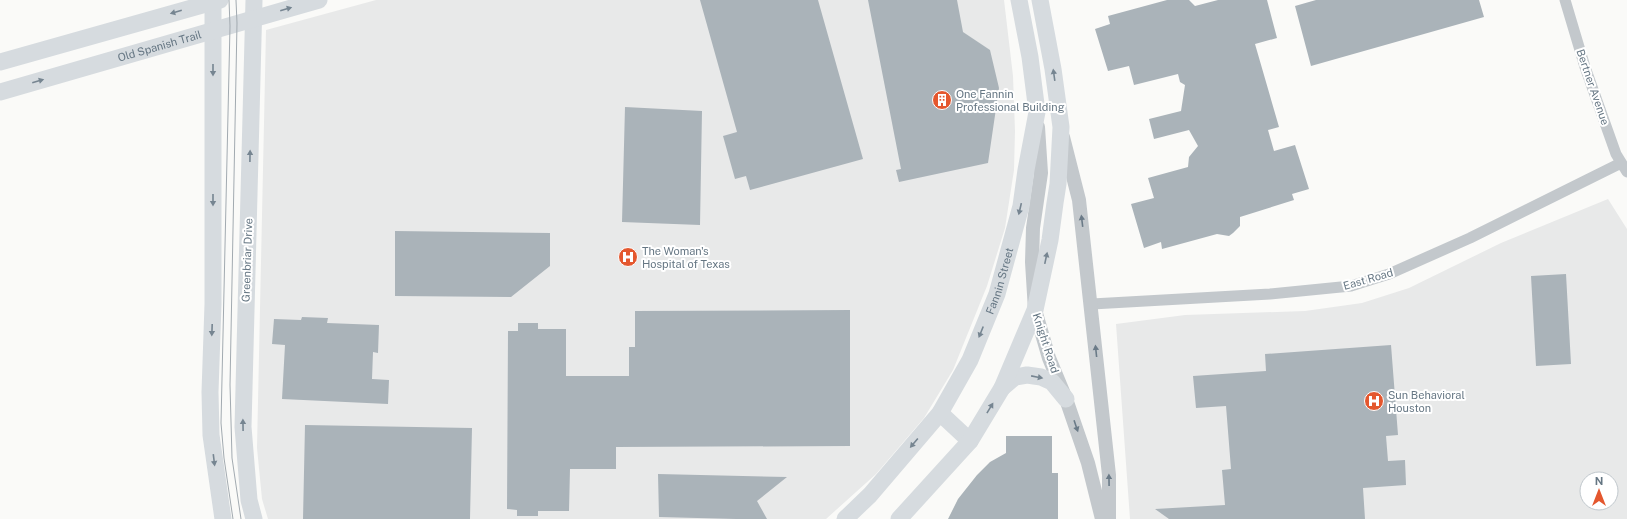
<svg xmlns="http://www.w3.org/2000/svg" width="1627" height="519" viewBox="0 0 1627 519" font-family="'Public Sans',sans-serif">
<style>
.built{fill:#e8e9e9;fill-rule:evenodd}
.building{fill:#aab3b9}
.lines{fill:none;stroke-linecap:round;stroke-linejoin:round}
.minor{stroke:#c3c8cc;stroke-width:11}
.tertiary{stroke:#c3c8cc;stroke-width:14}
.primary{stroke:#d6dbdf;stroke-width:17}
.tram{stroke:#a2aab0;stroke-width:1}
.oneway{fill:#768591}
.oneway2{fill:#6a7a87}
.labels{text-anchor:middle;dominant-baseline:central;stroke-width:4;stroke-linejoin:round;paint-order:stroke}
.street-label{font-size:11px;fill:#657683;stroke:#fff}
.poi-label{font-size:11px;fill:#657683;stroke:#fff;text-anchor:start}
</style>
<rect width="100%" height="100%" fill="#fafaf8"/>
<path class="built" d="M376,0H1004L1013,76L1015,131L1014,170L1005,228L987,286L953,370L924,418L876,474L826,519H268L262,499L257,448L266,30Z
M1608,199L1627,229V519H1130L1116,324L1185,315L1305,311L1362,303L1409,288L1501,243ZM1587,479H1611V503H1587Z"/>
<path class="building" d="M700,0H818L863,159L750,190L746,176L735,179L723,136L737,132Z
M868,0H957L963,32L990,50L999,88L988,163L899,182L896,170L901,169Z
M1167,0H1189L1195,6L1218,0H1267L1277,38L1255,44L1279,127L1268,130L1274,151L1295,145L1309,189L1292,194L1294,200L1240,217V226L1233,233L1229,236L1217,234L1162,249L1161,242L1144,248L1131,204L1154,198L1148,178L1188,167L1189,157L1198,146L1189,130L1154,139L1149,119L1181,111L1185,85L1180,82L1178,74L1134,85L1129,66L1108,71L1095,29L1110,24L1108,16Z
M1316,0H1479L1484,17L1311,66L1295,6Z
M625,107L702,111L700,225L622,222Z
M395,231L550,233V266L511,297L395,296Z
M1566,274L1571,364L1536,366L1531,276Z
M850,310V446L616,447V469H570L569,511H538V516H517V510L507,509L508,331H518V323H538V329H566V376H629V347H635V311Z
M302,317L328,318L327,323L379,325L378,353L373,352L372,379L389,380L388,404L282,399L285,345L272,344L274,319L301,320Z
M1391,345L1398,435L1386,436L1388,461L1405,460L1406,485L1363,488L1365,519H1169L1155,509L1225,505L1222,470L1231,469L1226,406L1196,408L1193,376L1266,371L1265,354Z
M305,425L472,428L470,519H303Z
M1006,436H1052V473H1058V519H948L958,499L977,475L990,462L1006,453Z
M658,474L787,477L757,501L767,519H736L659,517Z"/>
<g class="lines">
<path class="minor" d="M1565,0L1585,67L1616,154L1627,172
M1092,304L1270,294L1351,286L1389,274L1470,238L1621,163"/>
<path class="tertiary" d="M1038,127L1041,173L1033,228L1032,262L1035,310L1049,358L1066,399L1088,463L1102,519
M1063,137L1079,200L1109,475V519"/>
<g class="primary">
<path d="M213,0V304L210,392L211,435L223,519"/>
<path d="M254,0L243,427L249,500L254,519"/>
<path d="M0,62L220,0"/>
<path id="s1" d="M0,92L319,0"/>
<path d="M1002,388L1015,377L1027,375L1041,377L1052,382L1066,399"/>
<path d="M940,413L970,441"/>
<path id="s2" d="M845,519L870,495L940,413L970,360L997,294L1021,206L1026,170L1037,112L1030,57L1019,0"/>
<path d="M899,519L970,441L1002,388L1035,310L1050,240L1055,203L1058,184L1061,127L1053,69L1040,0"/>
</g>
<path class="tram" d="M229,0L230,26L221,423L224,458L233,519
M236,0L237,23L230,385L232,458L241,519"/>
</g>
<defs><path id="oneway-solid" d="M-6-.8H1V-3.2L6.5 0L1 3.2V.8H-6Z"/></defs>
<g class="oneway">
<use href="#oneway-solid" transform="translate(286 9) rotate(-16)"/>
<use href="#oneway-solid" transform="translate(176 12) rotate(164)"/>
<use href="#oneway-solid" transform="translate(213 70) rotate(90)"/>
<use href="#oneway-solid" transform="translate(1054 75) rotate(-98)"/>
<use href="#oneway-solid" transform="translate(38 81) rotate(-16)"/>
<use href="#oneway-solid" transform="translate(250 156) rotate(-89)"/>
<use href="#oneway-solid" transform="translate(213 200) rotate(90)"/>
<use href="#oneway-solid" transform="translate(1020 209) rotate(103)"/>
<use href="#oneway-solid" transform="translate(1046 258) rotate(-78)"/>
<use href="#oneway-solid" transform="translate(212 330) rotate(92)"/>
<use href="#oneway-solid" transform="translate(981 332) rotate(112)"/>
<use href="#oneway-solid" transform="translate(1037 377) rotate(11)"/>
<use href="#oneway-solid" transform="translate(990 408) rotate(-59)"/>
<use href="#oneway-solid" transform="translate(243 425) rotate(-91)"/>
<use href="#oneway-solid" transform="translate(914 443) rotate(130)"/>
<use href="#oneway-solid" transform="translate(214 460) rotate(83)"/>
</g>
<g class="oneway2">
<use href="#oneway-solid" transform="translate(1082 221) rotate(-97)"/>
<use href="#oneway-solid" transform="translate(1096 351) rotate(-96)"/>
<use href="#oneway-solid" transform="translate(1076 426) rotate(71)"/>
<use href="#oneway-solid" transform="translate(1109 480) rotate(-91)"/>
</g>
<defs>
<g id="building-disc" transform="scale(1)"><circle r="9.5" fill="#e4572e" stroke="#fff"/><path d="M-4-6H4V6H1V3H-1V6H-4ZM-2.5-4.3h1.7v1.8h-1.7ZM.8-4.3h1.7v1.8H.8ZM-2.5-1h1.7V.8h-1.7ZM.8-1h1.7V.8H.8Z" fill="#fff"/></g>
<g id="hospital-disc" transform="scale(1)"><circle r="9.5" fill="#e4572e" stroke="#fff"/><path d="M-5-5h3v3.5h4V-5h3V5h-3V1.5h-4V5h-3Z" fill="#fff"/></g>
</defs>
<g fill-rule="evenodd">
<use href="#building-disc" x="942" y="100"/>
<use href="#hospital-disc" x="628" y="257"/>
<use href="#hospital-disc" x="1374" y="401"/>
</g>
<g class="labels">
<g class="street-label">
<text stroke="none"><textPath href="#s1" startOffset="166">Old Spanish Trail</textPath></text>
<text transform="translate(1593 87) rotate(71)">Bertner Avenue</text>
<text transform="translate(247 260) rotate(-88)">Greenbriar Drive</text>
<text transform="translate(1368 279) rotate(-16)">East Road</text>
<text stroke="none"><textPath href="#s2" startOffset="288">Fannin Street</textPath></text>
<text transform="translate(1046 343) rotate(72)">Knight Road</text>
</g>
<g class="poi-label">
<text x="956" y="94">One Fannin<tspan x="956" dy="13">Professional Building</tspan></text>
<text x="642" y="251">The Woman's<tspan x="642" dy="13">Hospital of Texas</tspan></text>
<text x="1388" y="395">Sun Behavioral<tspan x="1388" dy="13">Houston</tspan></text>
</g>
</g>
<g transform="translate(1599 491)"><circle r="19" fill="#ffffff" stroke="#c1c8cd"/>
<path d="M0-3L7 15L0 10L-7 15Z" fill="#e4572e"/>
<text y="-6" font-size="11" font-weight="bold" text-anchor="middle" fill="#657683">N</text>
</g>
</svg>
